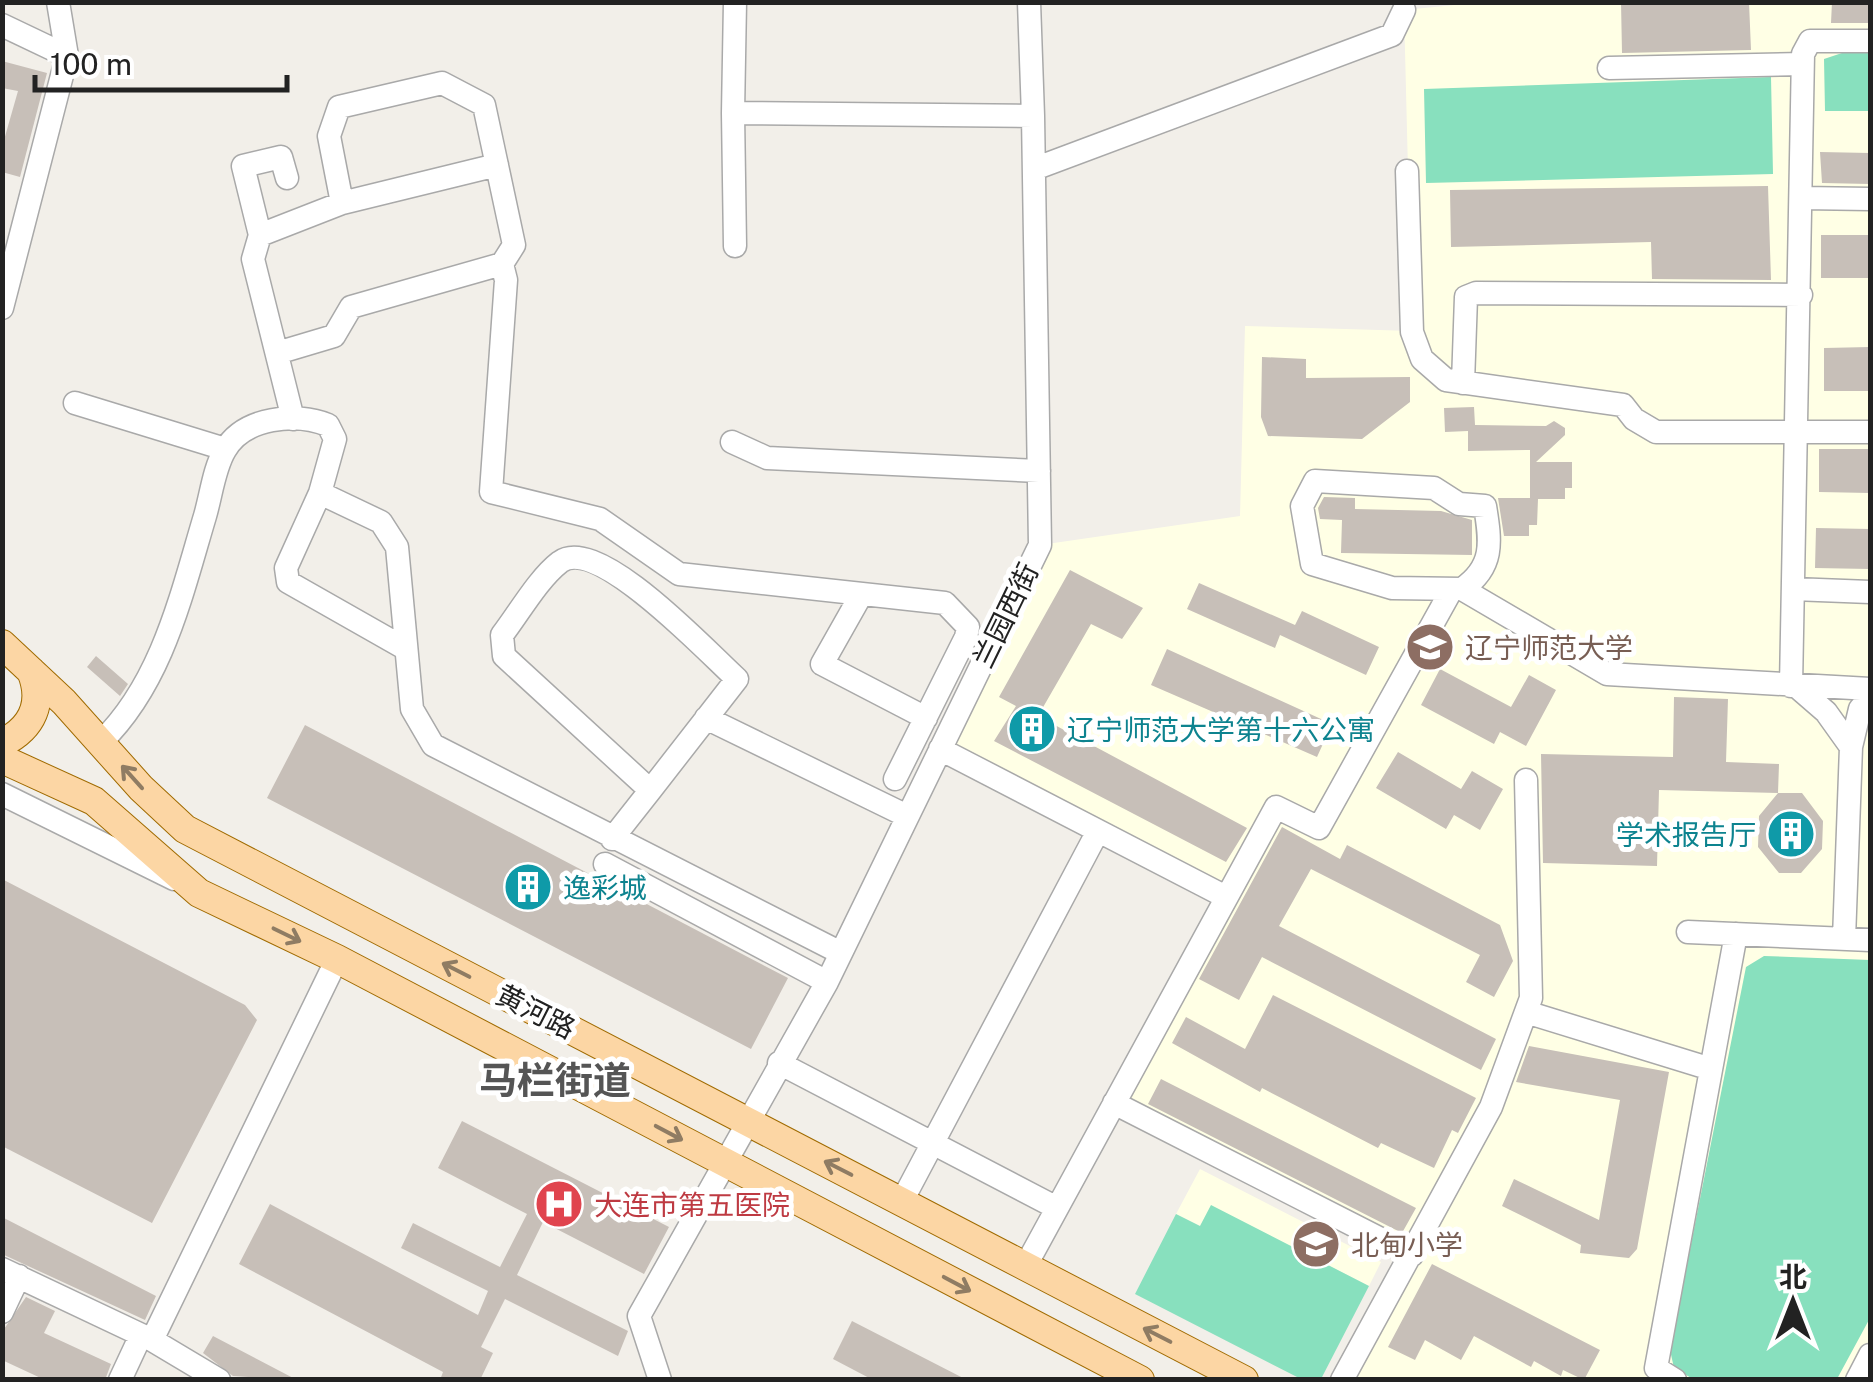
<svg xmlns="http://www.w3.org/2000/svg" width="1873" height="1382" viewBox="0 0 1873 1382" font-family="'Public Sans','Noto Sans SC',sans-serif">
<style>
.education{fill:#ffffe5}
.pitch{fill:#88e0be}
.building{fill:#c7bfb8}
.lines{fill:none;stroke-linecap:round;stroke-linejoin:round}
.minor-casing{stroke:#a9a9a9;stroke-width:25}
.major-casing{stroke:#a06b00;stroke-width:30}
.minor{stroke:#fff;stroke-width:22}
.major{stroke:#fcd6a4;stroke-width:28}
.oneway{stroke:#8f7c63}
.labels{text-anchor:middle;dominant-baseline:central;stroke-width:10;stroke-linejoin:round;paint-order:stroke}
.street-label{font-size:28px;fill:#222;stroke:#fff}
.education-label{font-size:28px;fill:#785e54;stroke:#fff;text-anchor:start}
.culture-label{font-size:28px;fill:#0d838f;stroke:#fff;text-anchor:start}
.health-label{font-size:28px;fill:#be3a42;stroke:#fff;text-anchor:start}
.district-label{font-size:38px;font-weight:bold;fill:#555;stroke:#fff}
</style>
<rect width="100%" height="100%" fill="#f2efe9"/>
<path class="education" d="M1485,2L1870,3V1379H1342L1411,1255L1114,1103L1226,897L940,749L1040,545L1240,516L1245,326L1412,331L1404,10Z
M1200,1169L1381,1262L1369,1286L1211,1206L1200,1226L1176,1214Z"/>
<path class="pitch" d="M1848,51L1870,52V111H1825L1824,59Z
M1771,77L1773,174L1426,183L1424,89Z
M1764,956L1870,960V1318L1837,1379H1693L1674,1368L1670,1350L1746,967Z
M1211,1205L1369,1286L1321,1379H1301L1135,1294L1176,1214L1200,1226Z"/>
<path class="building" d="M1621,2H1749L1751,50L1622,53Z
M1832,2H1870V23H1831Z
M2,61L47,73L20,177L2,172V147L18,91L2,88Z
M1820,152L1870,153V184L1822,183Z
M1768,186L1771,280L1652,279L1651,242L1451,247L1450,190Z
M1821,235H1870V278H1821Z
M1870,347V391H1824V348Z
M1262,357L1306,359V378L1410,377V402L1362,439L1268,436L1261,417Z
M1474,407L1475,425L1546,426L1554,421L1565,428V435L1536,462H1572V488H1565V499H1538L1537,525H1529V536H1504L1498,498H1530V450L1468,451V431L1445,432L1444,408Z
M1819,449H1870V493L1819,492Z
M1324,497L1355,498V509L1441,511L1472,520V555L1341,553L1342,520L1320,519L1318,508Z
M1816,528L1870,529V569L1815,568Z
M1070,570L1143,608L1122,639L1091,624L1038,716L1247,828L1226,862L994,741L1016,706L999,697Z
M1199,583L1295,625L1302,611L1379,647L1366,675L1280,635L1275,648L1187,609Z
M1167,649L1332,724L1317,757L1151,685Z
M96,656L128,684L120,696L87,667Z
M1440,669L1511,707L1529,675L1556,690L1526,746L1500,732L1494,744L1421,705Z
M1674,697L1728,699L1726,762L1779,764L1778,793L1659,790L1657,866L1543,863L1541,754L1673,757Z
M305,725L788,978L751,1049L267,798Z
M1398,752L1461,789L1472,771L1503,789L1480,830L1454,815L1446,829L1376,788Z
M1778,793H1802L1823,821L1822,849L1801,873H1779L1758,847L1759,816Z
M1282,827L1340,859L1347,845L1500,925L1513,961L1494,997L1466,982L1480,955L1311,869L1279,926L1496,1039L1481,1070L1262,957L1239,1000L1199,979Z
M2,879L245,1005L257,1020L152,1223L2,1146Z
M1273,995L1476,1098L1458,1133L1452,1130L1434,1168L1381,1143L1378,1148L1262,1088L1260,1092L1172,1043L1186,1017L1245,1049Z
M1529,1046L1669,1072L1637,1249L1629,1258L1580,1253L1581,1245L1502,1206L1514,1179L1599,1220L1620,1100L1516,1082Z
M1161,1079L1416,1208L1402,1233L1148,1104Z
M462,1121L669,1227L644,1274L543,1222L517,1275L628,1331L618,1356L505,1299L481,1347L493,1353L480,1380H440L443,1372L239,1264L270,1204L478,1315L488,1291L401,1248L413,1223L500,1267L527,1214L438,1168Z
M2,1217L156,1296L145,1320L2,1254Z
M1432,1264L1600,1350L1584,1380L1563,1370L1561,1376L1534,1361L1531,1367L1474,1336L1461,1360L1425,1340L1415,1360L1388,1347Z
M26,1297L55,1311L44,1333L111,1364L105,1380H45L2,1360V1332Z
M852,1321L967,1380H873L833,1359Z
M213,1336L297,1380L233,1376L203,1353Z"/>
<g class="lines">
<g class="minor-casing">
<path id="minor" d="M1029,2L1033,116
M2,25L67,56
M1609,68L1802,64
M733,113L735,246
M1034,169L1392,35L1404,10
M1407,171L1412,332L1422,359L1446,380L1623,405L1634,419L1656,432H1870
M287,178L281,157L243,166L260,235L253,259L293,419
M1802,198L1870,199
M342,203L329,136L339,107L442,83L484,105L514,245L502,264L506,280L491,492L600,519L679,574L945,603L968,627L966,637L895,779
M260,235L342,203L497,165
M2,308L67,56L58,2
M277,353L334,336L351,307L502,264
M1463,383L1466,297L1476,293L1801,295
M75,403L225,449
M732,442L767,458L1039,471
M320,493L381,522L397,547L412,709L433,745L841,953
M1462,589C1494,567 1491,543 1485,506L1459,504L1434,488L1315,481L1302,506L1312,564L1392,588L1462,589L1607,674L1870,689
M1793,589L1870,592
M861,595L822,664L926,718
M1791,686L1803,54L1810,41H1870
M1796,686L1826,712L1851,747L1844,939
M706,718L907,816
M101,742C162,683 181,596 205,516C211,496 214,468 225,450C244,417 296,412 328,425L335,439L320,493L286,568L288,582L406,649
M1851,747L1860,709L1870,698
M940,749L1226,897
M2,794L174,879
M612,839C654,786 695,733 737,679C708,653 598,534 560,562C538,579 519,613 502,635L504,656L650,790
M605,864L827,982
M1688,932L1870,940
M1526,1012L1711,1069
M779,1063L1057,1208
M1114,1103L1412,1255
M902,1201L1098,831
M1025,1267L1276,807L1319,828L1452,589
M2,1269L152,1340L219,1380
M2,1312L19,1276
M152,1340L337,959
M120,1380L141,1335
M660,1380L639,1316L827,982L1040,545L1033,116L733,113L735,2
M1342,1380L1491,1107L1531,998L1526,780
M1675,1380L1656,1368L1736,934
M1857,1380L1870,1355"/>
</g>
<g class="major-casing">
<path id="major" d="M2,644L64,702L141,788L185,829L1244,1380
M2,743C33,728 44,702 31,671
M2,759L94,801L199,893L337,959L1140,1380"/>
</g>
<use href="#minor" class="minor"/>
<use href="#major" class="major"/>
</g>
<defs><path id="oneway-shaft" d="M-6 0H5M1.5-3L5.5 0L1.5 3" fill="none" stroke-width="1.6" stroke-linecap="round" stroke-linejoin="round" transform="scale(2.5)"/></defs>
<g class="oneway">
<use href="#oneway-shaft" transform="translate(132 777) rotate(-132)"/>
<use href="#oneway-shaft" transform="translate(287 935) rotate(26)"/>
<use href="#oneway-shaft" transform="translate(456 970) rotate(-153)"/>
<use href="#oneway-shaft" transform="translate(669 1133) rotate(28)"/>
<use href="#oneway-shaft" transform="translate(838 1168) rotate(-153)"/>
<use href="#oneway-shaft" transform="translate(957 1284) rotate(28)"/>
<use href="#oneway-shaft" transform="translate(1157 1335) rotate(-153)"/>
</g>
<defs>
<g id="university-disc" transform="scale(2.5)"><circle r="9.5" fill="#8d6e63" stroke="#fff"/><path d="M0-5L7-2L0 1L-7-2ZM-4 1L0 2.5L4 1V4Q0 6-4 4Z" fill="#fff"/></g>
<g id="building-disc" transform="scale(2.5)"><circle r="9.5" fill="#0f9aa8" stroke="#fff"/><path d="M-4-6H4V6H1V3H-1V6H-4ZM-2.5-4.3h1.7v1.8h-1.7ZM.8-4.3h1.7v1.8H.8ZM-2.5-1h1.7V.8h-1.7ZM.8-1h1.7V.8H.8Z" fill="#fff"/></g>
<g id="hospital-disc" transform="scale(2.5)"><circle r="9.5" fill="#e0444e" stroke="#fff"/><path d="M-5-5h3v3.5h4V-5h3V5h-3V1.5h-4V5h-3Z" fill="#fff"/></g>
<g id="school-disc" transform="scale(2.5)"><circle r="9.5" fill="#8d6e63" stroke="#fff"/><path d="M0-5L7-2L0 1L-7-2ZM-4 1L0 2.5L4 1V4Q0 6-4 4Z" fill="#fff"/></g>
</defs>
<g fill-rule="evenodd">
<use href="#university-disc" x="1430" y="647"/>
<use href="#building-disc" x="1032" y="729"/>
<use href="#building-disc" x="1791" y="834"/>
<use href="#building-disc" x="528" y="887"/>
<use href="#hospital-disc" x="559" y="1204"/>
<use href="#school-disc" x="1316" y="1244"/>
</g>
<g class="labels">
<g class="street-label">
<text transform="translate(1005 615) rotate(-64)">兰园西街</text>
<text transform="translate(536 1011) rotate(27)">黄河路</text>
</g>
<g class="education-label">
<text x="1465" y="647">辽宁师范大学</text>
<text x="1351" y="1244">北甸小学</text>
</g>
<g class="culture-label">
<text x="1067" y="729">辽宁师范大学第十六公寓</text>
<text x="1756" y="834" text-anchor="end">学术报告厅</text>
<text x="563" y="887">逸彩城</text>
</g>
<g class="health-label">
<text x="594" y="1204">大连市第五医院</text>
</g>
<g class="district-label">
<text x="555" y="1080">马栏街道</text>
</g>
</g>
<rect width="1873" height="1382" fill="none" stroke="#222222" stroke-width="10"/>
<g transform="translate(1793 1302)" stroke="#ffffff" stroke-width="8" paint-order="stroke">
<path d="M0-8L18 38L0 25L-18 38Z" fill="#222222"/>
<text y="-15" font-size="28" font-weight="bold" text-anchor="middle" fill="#222222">北</text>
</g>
<path d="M35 75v15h252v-15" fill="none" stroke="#222222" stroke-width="5"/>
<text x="50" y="75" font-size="30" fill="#222222" stroke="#ffffff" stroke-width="8" paint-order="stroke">100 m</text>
</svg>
